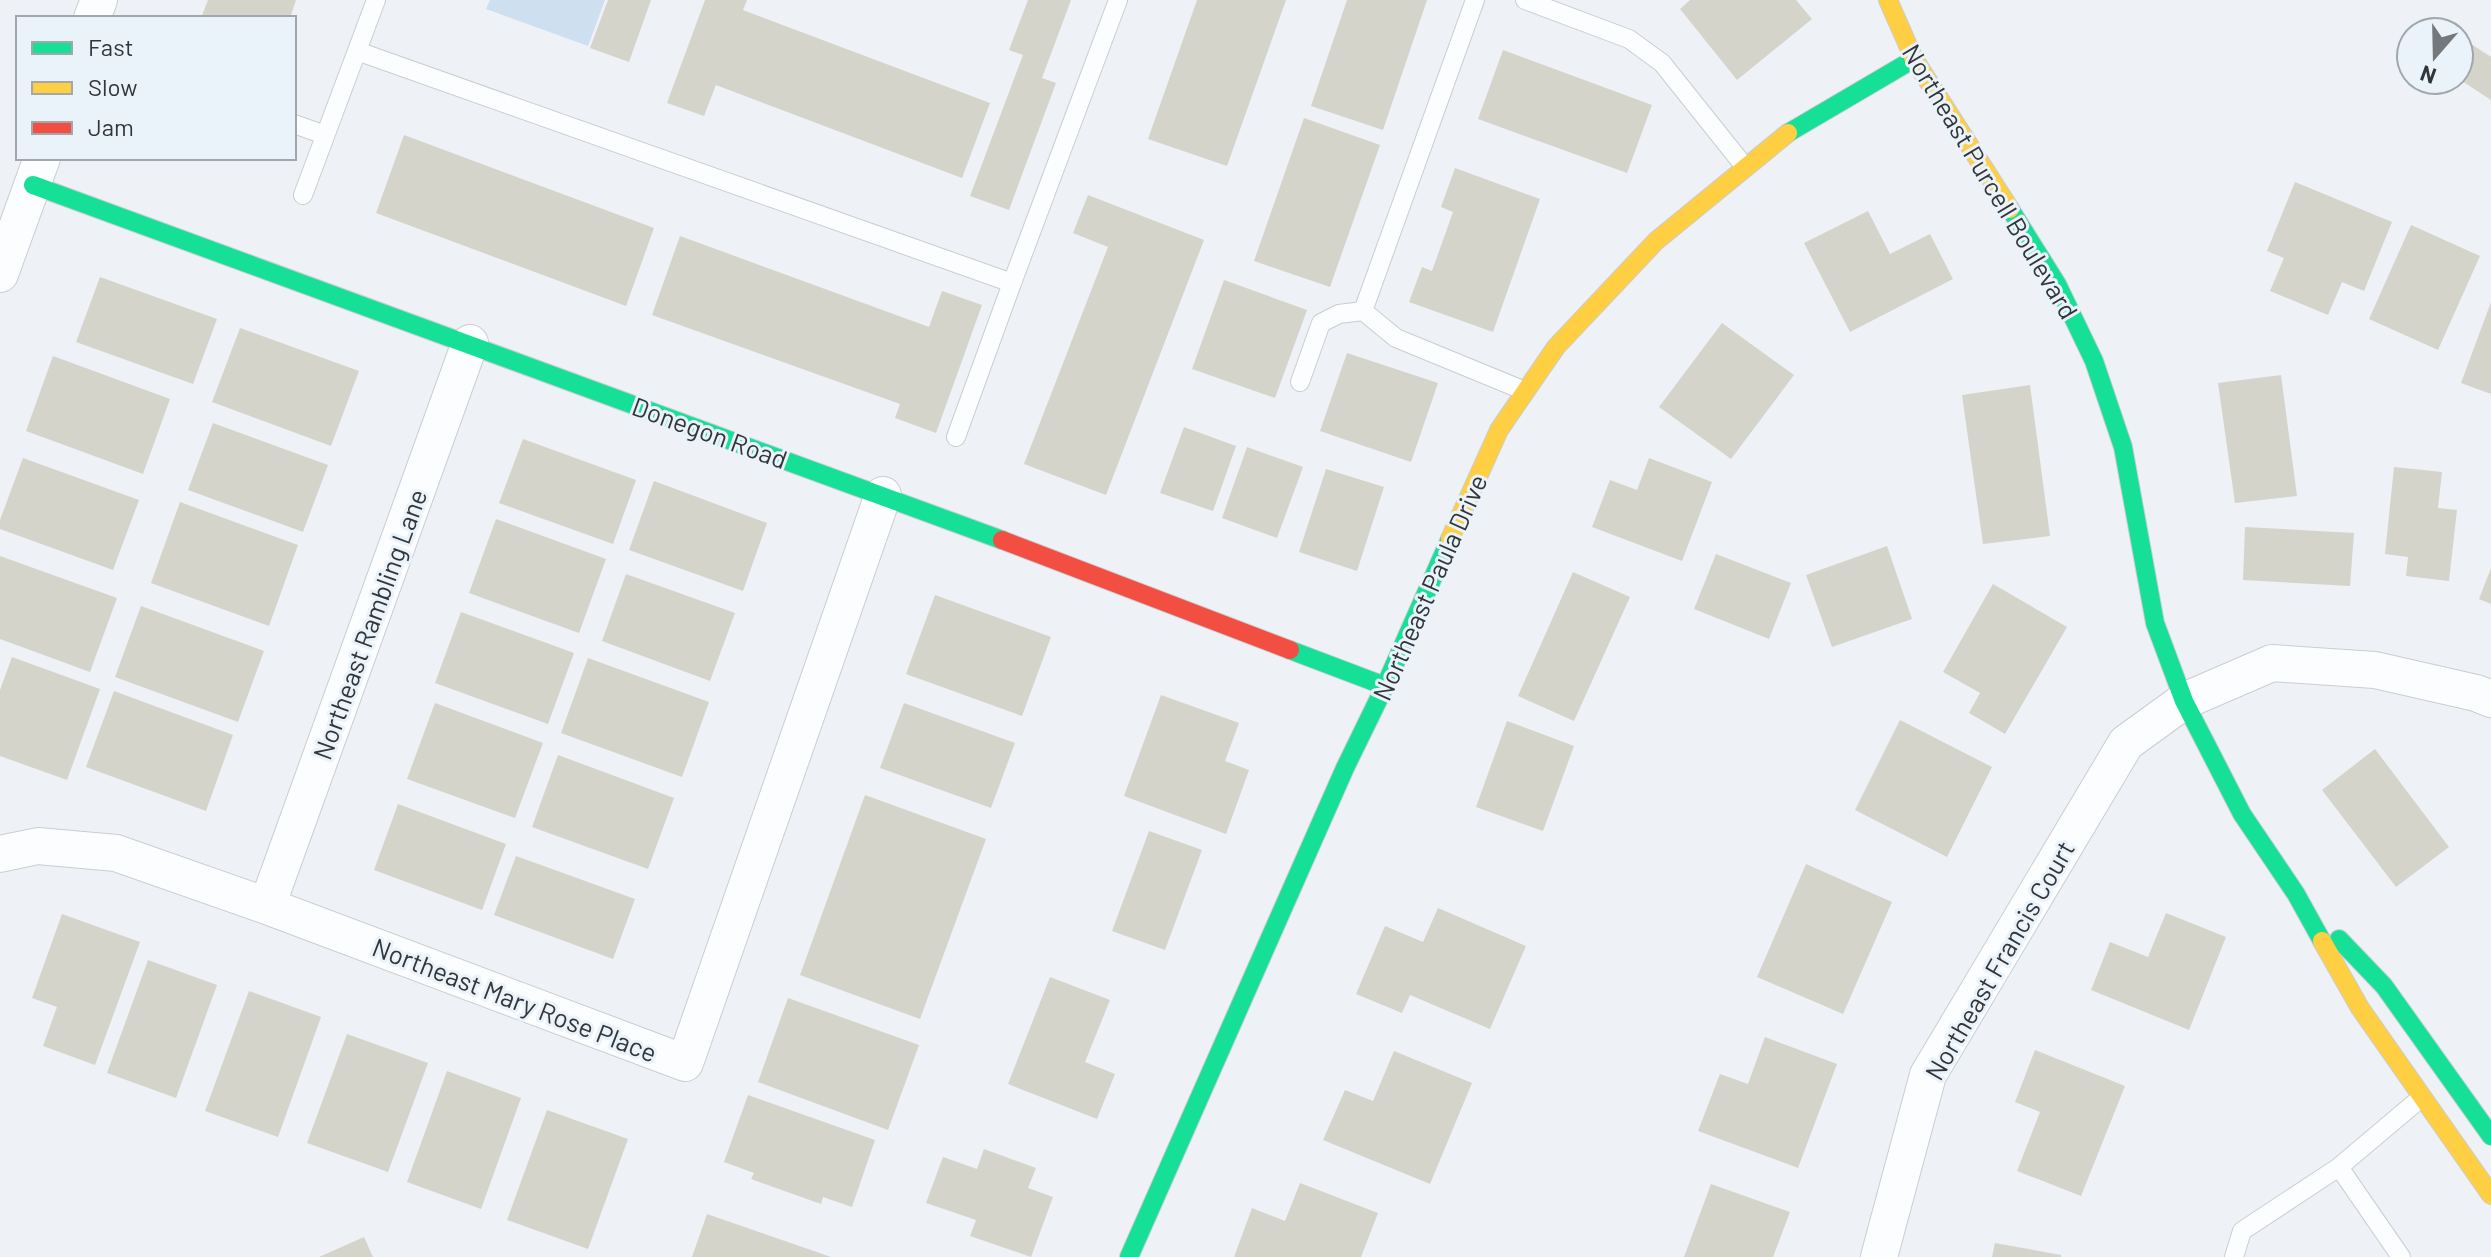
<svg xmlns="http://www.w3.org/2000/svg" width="2491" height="1257" viewBox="0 0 2491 1257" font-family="Barlow,sans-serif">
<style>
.green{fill:#cedff0}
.building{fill:#d4d4ca}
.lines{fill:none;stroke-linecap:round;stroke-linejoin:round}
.lane-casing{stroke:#cacdd1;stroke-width:20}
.street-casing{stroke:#cacdd1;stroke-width:38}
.fast-casing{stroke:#cacdd1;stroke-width:20}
.slow-casing{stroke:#cacdd1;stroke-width:20}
.jam-casing{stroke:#cacdd1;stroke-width:20}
.lane{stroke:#fcfdfe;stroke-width:18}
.street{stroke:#fcfdfe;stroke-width:36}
.fast{stroke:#16e098;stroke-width:18}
.slow{stroke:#ffcf43;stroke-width:18}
.jam{stroke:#f24e42;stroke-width:18}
.labels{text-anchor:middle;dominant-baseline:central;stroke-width:6;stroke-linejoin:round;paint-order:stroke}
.street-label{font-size:26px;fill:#333639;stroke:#eaf2fa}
</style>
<rect width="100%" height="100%" fill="#eef2f6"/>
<path class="green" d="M490,0H605L588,46L486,9Z"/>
<path class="building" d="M208,0H296L290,18H201Z
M608,0H651L629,62L590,48Z
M705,0H747L743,10L990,103L962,178L716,85L704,116L667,103Z
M1028,0H1071L1042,78L1056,83L1009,210L970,196L1023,55L1009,50Z
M1197,0H1286L1227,166L1148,139Z
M1347,0H1427L1383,130L1311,106Z
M1690,0H1796L1812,19L1737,80L1680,9Z
M2434,19L2453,32H2426Z
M2459,36L2491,57V100L2459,79Z
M1503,50L1652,105L1627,173L1478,119Z
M1304,118L1380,145L1330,287L1254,261Z
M404,135L654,228L626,306L376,213Z
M1455,168L1540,199L1493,332L1409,302L1422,267L1432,271L1453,212L1441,207Z
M2295,182L2392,222L2364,291L2342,282L2328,315L2270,291L2284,258L2267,251Z
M1088,195L1204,240L1106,495L1024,464L1108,247L1073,233Z
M1868,211L1890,254L1930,234L1953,279L1850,332L1804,243Z
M2411,225L2480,256L2438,350L2369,319Z
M680,236L929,327L942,291L982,305L936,433L895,418L900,404L652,315Z
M100,277L217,319L193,384L76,342Z
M1224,280L1307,310L1275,398L1192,369Z
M2491,302V394L2461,383Z
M1722,323L1794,375L1731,459L1659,407Z
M240,328L359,371L331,446L212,402Z
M1347,353L1438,383L1411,462L1320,431Z
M53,356L170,399L143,474L26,431Z
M2281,375L2297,496L2235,503L2218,383Z
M2030,385L2050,536L1983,544L1962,395Z
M213,423L328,465L303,532L188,490Z
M1184,427L1236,446L1213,511L1160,493Z
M523,439L636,480L613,544L499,503Z
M1247,447L1303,467L1277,538L1222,518Z
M23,458L139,500L113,570L0,529V520Z
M1649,458L1712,482L1682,561L1592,527L1610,480L1637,490Z
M2394,467L2442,472L2438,508L2457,510L2449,581L2406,576L2408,557L2385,554Z
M1326,469L1384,487L1357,571L1299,552Z
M654,481L767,523L743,591L629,550Z
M180,502L298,545L269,626L151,583Z
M496,519L606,559L579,633L469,593Z
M2245,527L2354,533L2350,586L2243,580Z
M1887,546L1912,619L1832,647L1806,575Z
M1716,554L1791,583L1769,639L1694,609Z
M0,556L117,598L90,672L0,639Z
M2491,568V604L2479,599Z
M1573,572L1630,597L1574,721L1518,696Z
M626,574L735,613L710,681L602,641Z
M1993,584L2067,627L2005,734L1969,713L1980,693L1943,672Z
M935,595L1051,637L1022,716L906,674Z
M141,606L264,651L238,722L115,677Z
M461,612L574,653L548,724L435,683Z
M12,657L100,689L67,780L0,756V690Z
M588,658L709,702L682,777L561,733Z
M114,691L233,735L206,811L86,767Z
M1161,695L1239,723L1225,761L1249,770L1226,834L1124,796Z
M435,703L543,743L515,818L407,779Z
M904,703L1015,743L991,808L880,768Z
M1900,720L1992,767L1947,857L1855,810Z
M1507,721L1574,746L1543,831L1476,807Z
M2375,749L2449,847L2396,887L2322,790Z
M558,755L674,798L648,869L532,827Z
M865,795L986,839L920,1019L800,975Z
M398,804L506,844L482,910L374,870Z
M1149,831L1202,850L1165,950L1112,931Z
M516,856L635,899L613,959L494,915Z
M1806,864L1892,902L1843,1014L1757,977Z
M1438,908L1526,946L1490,1029L1410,995L1402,1013L1356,994L1385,926L1423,942Z
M2166,913L2226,937L2189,1030L2091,990L2110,942L2148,957Z
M62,914L140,942L95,1065L43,1046L57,1007L32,998Z
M148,960L217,985L176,1098L107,1073Z
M1050,977L1110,1000L1085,1062L1115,1074L1097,1119L1008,1084Z
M249,991L321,1017L278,1137L205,1111Z
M788,998L919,1045L888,1130L758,1082Z
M347,1034L428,1063L388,1172L307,1143Z
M1765,1037L1837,1064L1798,1168L1698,1131L1720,1074L1748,1084Z
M2035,1050L2125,1086L2081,1196L2017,1171L2040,1112L2015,1102Z
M1394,1051L1472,1083L1430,1184L1323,1140L1345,1090L1373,1101Z
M447,1071L521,1098L481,1209L407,1182Z
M748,1095L875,1140L852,1207L823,1197L821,1204L751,1179L754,1173L724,1162Z
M547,1110L628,1139L588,1249L507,1220Z
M984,1149L1036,1168L1028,1188L1053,1197L1031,1257L970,1236L976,1220L926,1203L943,1157L977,1169Z
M1300,1183L1378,1213L1361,1257H1234L1252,1208L1285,1221Z
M1711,1184L1790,1212L1773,1257H1684Z
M707,1214L831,1257H692Z
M364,1237L373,1257H319Z
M1995,1243L2061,1255V1257H1992Z"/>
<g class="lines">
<g class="lane-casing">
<path id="lane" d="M1475,0L1363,311L1396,338L1525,391
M1525,0L1629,39L1662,63L1745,167
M357,51L1012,283L956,437
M294,124L325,135
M303,195L376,0
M1012,283L1118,0
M1300,382L1321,323L1339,314L1363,311
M2234,1257L2242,1231L2339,1167
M2401,1257L2339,1167L2422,1097"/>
</g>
<g class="street-casing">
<path id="street" d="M92,18L99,0
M0,274L42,158
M0,854L38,846L116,853L267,906L685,1063L883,495
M267,906L470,343
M1879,1257L1928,1075L2126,743L2184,701L2272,663L2375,670L2476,693L2491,699"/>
</g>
<g class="fast-casing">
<path id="fast" d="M1788,133L1914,59
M33,185L1002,540
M2010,209L2057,284L2094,361L2123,447L2155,623L2184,701L2242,814L2296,894L2322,941
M1290,650L1385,686
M2339,939L2384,986L2491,1136
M1129,1257L1345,768L1385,686L1450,539"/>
</g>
<g class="slow-casing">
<path id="slow" d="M1888,0L1914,59L2010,209
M1450,539L1499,430L1556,347L1656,241L1788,133
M2322,941L2360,1008L2491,1195"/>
</g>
<g class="jam-casing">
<path id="jam" d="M1002,540L1290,650"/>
</g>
<use href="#lane" class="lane"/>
<use href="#street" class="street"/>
<use href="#fast" class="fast"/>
<use href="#slow" class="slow"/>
<use href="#jam" class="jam"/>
</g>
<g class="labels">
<g class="street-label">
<text transform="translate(1991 181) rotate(59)">Northeast Purcell Boulevard</text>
<text transform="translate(710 432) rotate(20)">Donegon Road</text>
<text transform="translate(1429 587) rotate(-66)">Northeast Paula Drive</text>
<text transform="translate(369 624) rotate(-70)">Northeast Rambling Lane</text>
<text transform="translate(1999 960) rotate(-60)">Northeast Francis Court</text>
<text transform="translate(515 999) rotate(21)">Northeast Mary Rose Place</text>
</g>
</g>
<rect x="16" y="16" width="280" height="144" fill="#eaf2fa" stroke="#a1a7ad" stroke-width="2"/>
<rect x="32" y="42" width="40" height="12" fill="#16e098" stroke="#a1a7ad" stroke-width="2"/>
<text x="88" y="56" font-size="24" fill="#333639">Fast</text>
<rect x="32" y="82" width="40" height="12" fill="#ffcf43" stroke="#a1a7ad" stroke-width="2"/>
<text x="88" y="96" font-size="24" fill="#333639">Slow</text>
<rect x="32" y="122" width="40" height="12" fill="#f24e42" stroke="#a1a7ad" stroke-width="2"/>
<text x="88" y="136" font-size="24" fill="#333639">Jam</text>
<g transform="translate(2435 56) rotate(200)"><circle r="38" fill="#eaf2fa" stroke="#a1a7ad" stroke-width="2"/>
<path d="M0-6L14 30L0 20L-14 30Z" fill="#74787b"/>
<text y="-12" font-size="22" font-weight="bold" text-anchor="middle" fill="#333639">N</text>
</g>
</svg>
